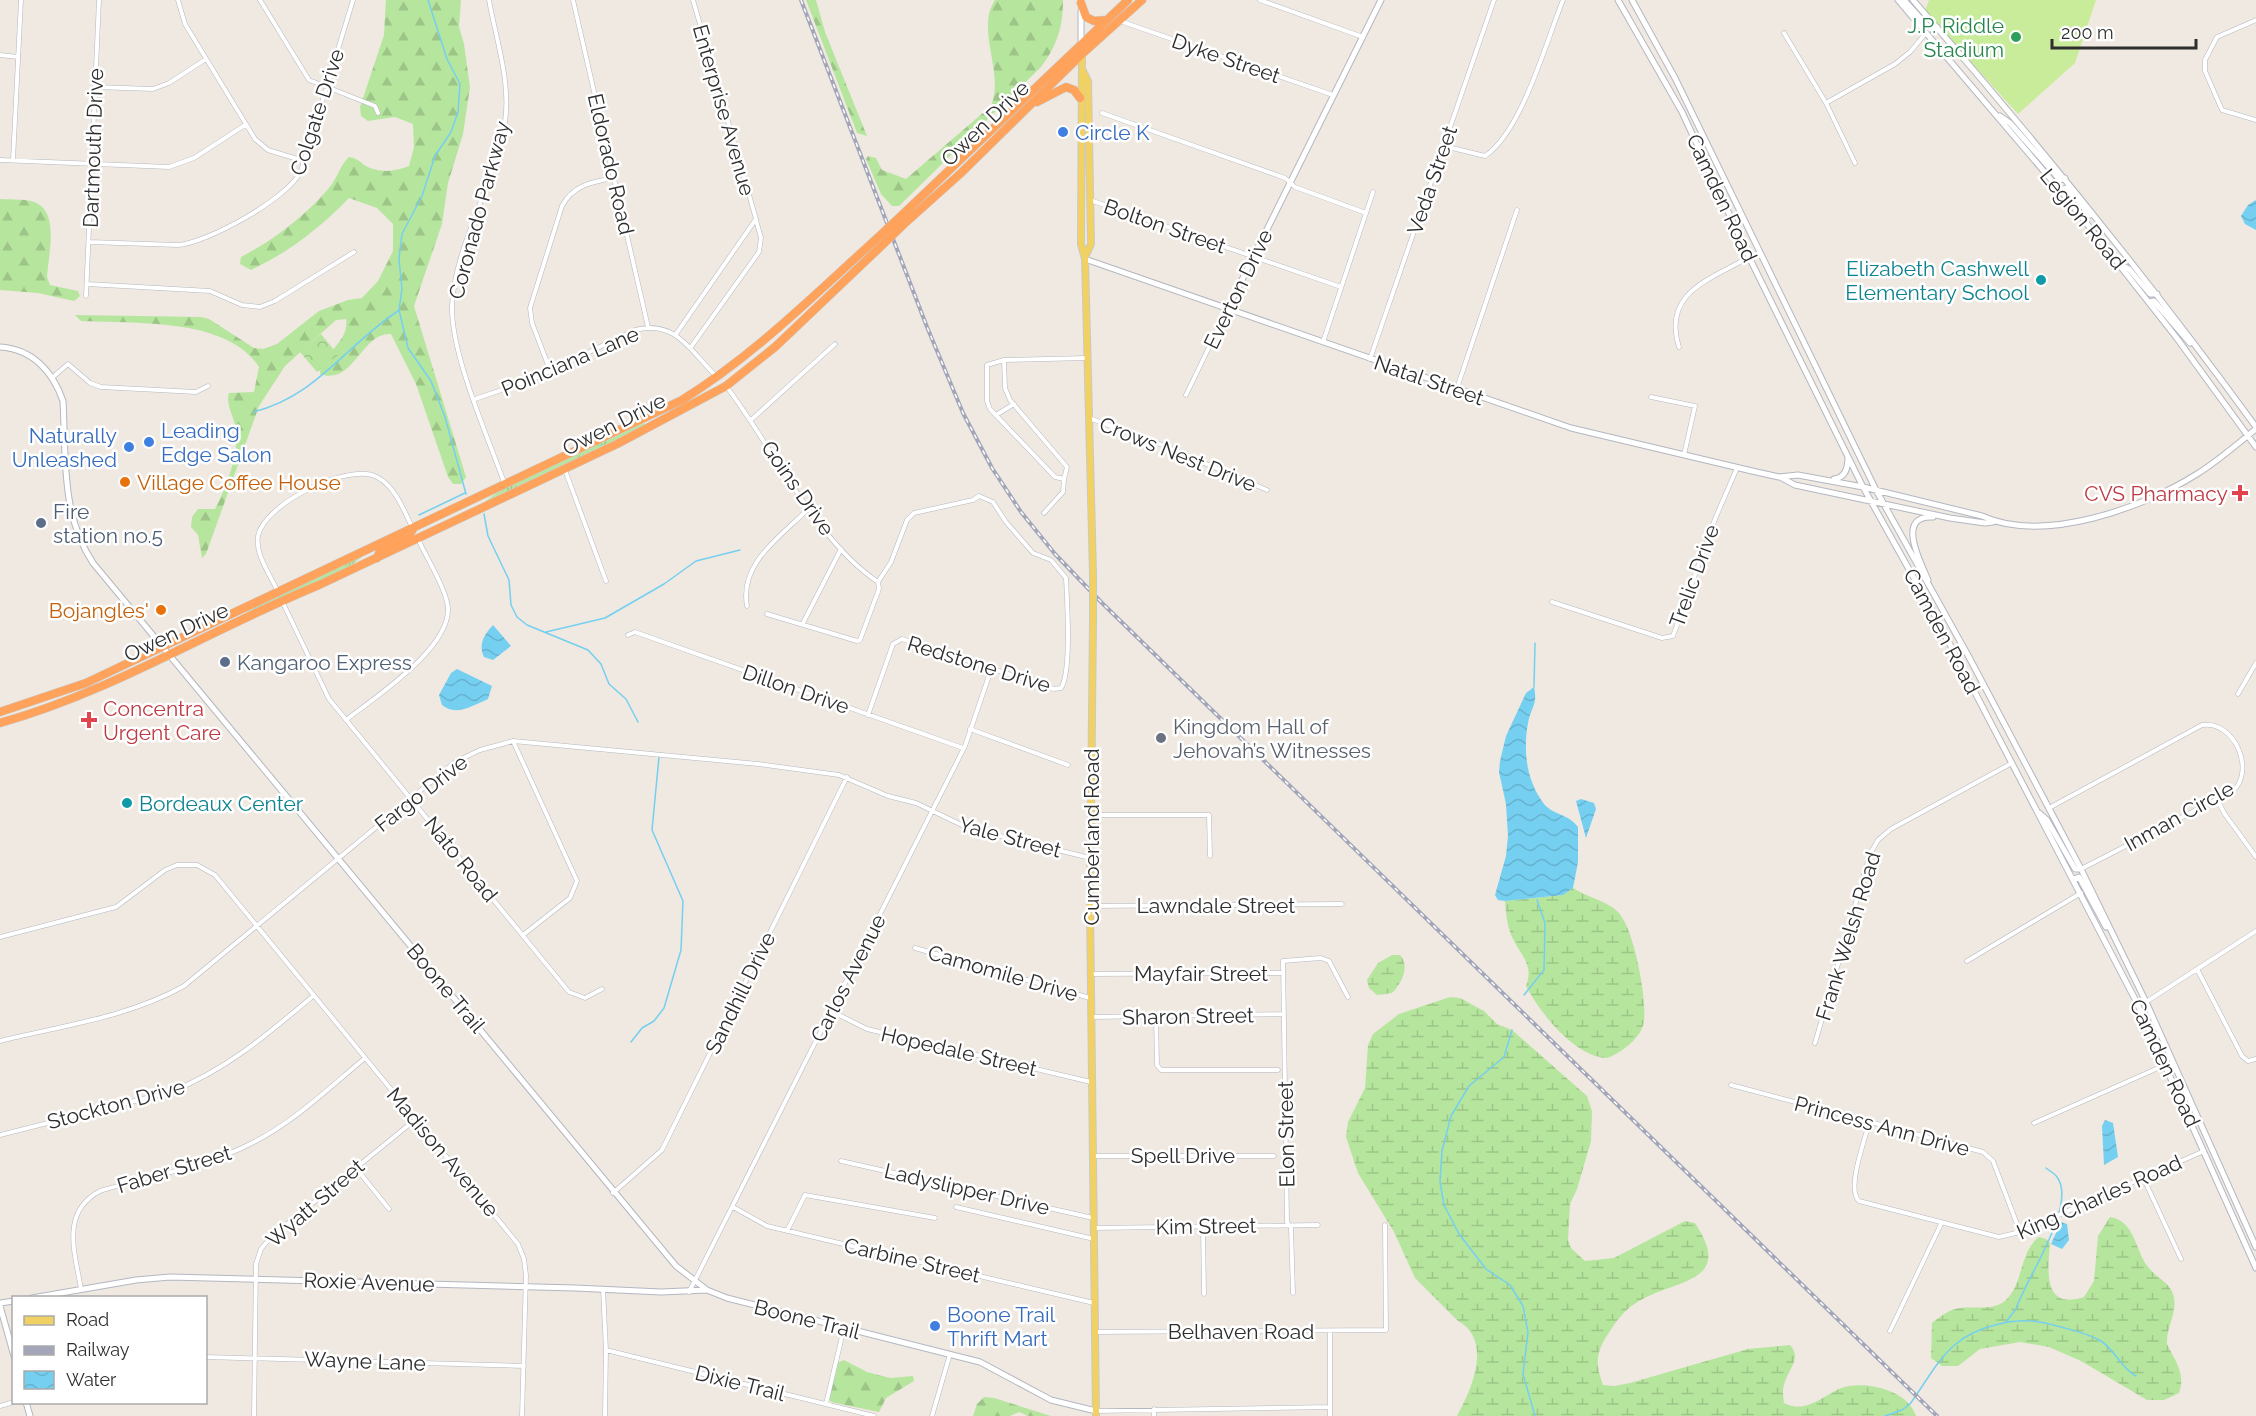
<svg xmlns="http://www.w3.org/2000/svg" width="2256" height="1416" viewBox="0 0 2256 1416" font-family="Raleway,sans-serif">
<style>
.grass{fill:url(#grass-tufts)}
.forest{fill:url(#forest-firs)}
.wetland{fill:url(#wetland-marsh)}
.park{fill:url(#park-crowns)}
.pitch{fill:#c9ec9a}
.water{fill:url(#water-waves)}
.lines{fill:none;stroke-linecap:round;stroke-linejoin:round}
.stream{stroke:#75cff0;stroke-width:1.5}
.street-casing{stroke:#b4b7c1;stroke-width:5}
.secondary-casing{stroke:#b4b7c1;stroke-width:7}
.primary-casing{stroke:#c9c9c9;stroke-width:8}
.highway-casing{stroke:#c9c9c9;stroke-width:9}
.street{stroke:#fff;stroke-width:4}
.secondary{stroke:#fff;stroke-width:5}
.primary{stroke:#f2d163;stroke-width:6}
.highway{stroke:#ffa35c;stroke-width:8}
.rail-casing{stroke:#a3a6b8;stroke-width:4}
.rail{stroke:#fff;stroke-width:1.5;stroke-dasharray:4.5;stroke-linecap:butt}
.primary-bridge-casing{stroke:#c9c9c9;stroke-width:8;stroke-linecap:butt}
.highway-bridge-casing{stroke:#c9c9c9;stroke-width:9;stroke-linecap:butt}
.primary-bridge{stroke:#f2d163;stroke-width:6}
.highway-bridge{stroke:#ffa35c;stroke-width:8}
.leisure-dot{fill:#2e9e5b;stroke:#fff;stroke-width:2}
.shop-dot{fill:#3f7fe0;stroke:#fff;stroke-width:2}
.culture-dot{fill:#0f9aa8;stroke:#fff;stroke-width:2}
.food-dot{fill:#e8710a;stroke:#fff;stroke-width:2}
.health-dot{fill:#e0444e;stroke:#fff;stroke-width:2}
.service-dot{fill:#5c6f8a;stroke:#fff;stroke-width:2}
.worship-dot{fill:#6b7280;stroke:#fff;stroke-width:2}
.labels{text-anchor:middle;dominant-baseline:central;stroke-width:5;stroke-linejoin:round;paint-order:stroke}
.leisure-label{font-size:21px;fill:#27864d;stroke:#fff;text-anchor:end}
.street-label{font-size:21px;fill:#2e2e2e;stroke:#fff}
.shop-label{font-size:21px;fill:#366cbe;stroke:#fff;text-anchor:start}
.culture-label{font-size:21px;fill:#0d838f;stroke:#fff;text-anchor:end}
.food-label{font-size:21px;fill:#c56008;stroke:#fff;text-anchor:start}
.health-label{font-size:21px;fill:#be3a42;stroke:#fff;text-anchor:end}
.service-label{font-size:21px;fill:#4e5e75;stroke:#fff;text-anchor:start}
.worship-label{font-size:21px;fill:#5b616d;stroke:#fff;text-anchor:start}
</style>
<defs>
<pattern id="grass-tufts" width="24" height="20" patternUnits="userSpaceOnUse" patternTransform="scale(1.5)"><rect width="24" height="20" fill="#b6e59e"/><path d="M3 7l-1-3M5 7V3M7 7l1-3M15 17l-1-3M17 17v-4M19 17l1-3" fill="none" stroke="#9dc588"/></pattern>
<pattern id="forest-firs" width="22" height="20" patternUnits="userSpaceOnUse" patternTransform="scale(1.5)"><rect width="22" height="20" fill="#b6e59e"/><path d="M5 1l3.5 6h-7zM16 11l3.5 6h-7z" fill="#9dc588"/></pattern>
<pattern id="wetland-marsh" width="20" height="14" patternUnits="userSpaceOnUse" patternTransform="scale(1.5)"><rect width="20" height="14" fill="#b6e59e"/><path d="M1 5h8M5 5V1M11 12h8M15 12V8" fill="none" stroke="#9dc588"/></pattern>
<pattern id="park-crowns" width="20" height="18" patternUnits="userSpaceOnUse" patternTransform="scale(1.5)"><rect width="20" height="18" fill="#b6e59e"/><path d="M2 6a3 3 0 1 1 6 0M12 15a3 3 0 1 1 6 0" fill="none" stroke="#9dc588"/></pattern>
<pattern id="water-waves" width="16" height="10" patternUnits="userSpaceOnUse" patternTransform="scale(1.5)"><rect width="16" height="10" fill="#75cff0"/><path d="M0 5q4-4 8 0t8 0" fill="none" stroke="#66b2ce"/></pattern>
</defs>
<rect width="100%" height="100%" fill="#efe9e1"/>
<path class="grass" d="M644,423L645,426L484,502L498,492Z
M363,556L349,567L246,615L245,613L260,604Z"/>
<path class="forest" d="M386,0H461L459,27L464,44L470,87L463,134L448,183L442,224L414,306L466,477L461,484H453L448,477L416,384L391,334C361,332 354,386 320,374C320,354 350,343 346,319L336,320L285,366L259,406L206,554L202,558L198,535L191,527L192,517L198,509H215C226,488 239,454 236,430C235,418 225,405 229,393L254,392L259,367C227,317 134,324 81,321L75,315L201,317L209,319L254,348L263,349L277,344L319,311L348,300L362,298L378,281L393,251V224L377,208L349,198C320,228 289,252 251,270L240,264L241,257C275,239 304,217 329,188C337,179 340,165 349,157C359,158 362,165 370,168C384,173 397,171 409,166L414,147L413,124L395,117L368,121L361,116L360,107L384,35Z
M806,0H816L825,32L867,136L857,133Z
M995,0H1063C1063,27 1057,46 1041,67L899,206H892L881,194L866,159L868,156L876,158L882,170L906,179L991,106C1005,72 975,30 995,0Z
M0,199C11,200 29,198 38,204C59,215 48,258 47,277L50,285L78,291L80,296L74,301L38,293L0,290Z
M844,1360L867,1372L890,1378L913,1376L914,1381L886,1398L879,1412L831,1402L829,1399L837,1363Z
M984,1397L994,1398L1051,1416H1028L1019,1412L1010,1416H973L977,1404Z"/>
<path class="wetland" d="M1573,888C1586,897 1605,900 1617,911C1634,926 1647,999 1644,1021C1642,1038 1621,1053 1607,1058C1575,1057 1540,1013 1526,986C1534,965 1522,957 1513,939C1507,927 1506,914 1505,901L1563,895Z
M1392,955H1400C1410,966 1402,983 1392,993L1377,995L1369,988L1367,980L1378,963Z
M1450,997L1460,998L1484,1011L1497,1024L1512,1030L1587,1096L1592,1111L1591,1141L1577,1189L1570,1204L1568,1240L1571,1248L1585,1261L1614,1258L1685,1221L1695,1223C1735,1283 1676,1279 1639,1301C1625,1309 1617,1320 1608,1334C1596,1352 1595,1364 1603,1385L1614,1386L1630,1383L1748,1349L1790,1345C1802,1358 1789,1368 1785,1382C1782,1389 1783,1396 1784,1403C1810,1416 1826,1390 1849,1386C1872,1382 1909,1392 1916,1416H1457C1472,1389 1493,1340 1458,1321L1415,1278L1394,1232L1358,1173L1346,1137L1348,1122L1365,1088L1368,1045L1373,1034L1399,1014Z
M2110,1217C2135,1221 2135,1250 2148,1267C2156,1278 2172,1283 2174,1298C2177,1313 2166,1328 2167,1344C2175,1361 2186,1373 2179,1393L2164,1400H2147L2081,1361L2049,1347L2020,1342L1980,1349L1958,1366H1942L1931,1358L1932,1323C1939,1317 1950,1309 1960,1308C1975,1306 1992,1311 2005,1301C2024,1284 2019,1252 2039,1237L2046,1239L2050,1243C2048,1269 2042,1311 2084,1297L2094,1281L2098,1236Z"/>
<path class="park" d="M321,334L338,355L317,372L300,352Z"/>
<path class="pitch" d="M1929,0H2096L2075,63L2018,114L1925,11Z"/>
<path class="water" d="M2256,200V230L2245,224L2241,216L2248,205Z
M493,625L511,646L493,660L484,657C478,644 484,635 493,625Z
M457,669L492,686L488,699C474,705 456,717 442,705L439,695L451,673Z
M1534,687C1538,705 1531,707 1528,723C1523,751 1526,780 1544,804C1553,815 1569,814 1578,827V862L1573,888L1563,895L1505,901L1498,900L1495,895L1506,856L1508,836L1506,804L1499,772L1500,761L1506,736L1526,693Z
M1581,799L1594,803L1596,809L1586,838L1576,801Z
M2105,1120L2113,1123L2118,1157L2104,1165L2102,1126Z
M2061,1222L2067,1224L2069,1240L2062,1249L2051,1244Z"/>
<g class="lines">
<path class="stream" d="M428,0L447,59L460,84L458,112L451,132L435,156L422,196L402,234L399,259L402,289L399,310L408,348L431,381L445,417L466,494
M253,412C316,397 346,345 398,311
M484,514L488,536L509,580L511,605L517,617L527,625L588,650L601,664L609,684L626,699L638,722
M419,515L465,493
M546,632L605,618L664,584L696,561L740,550
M1534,687L1535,643
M1524,995L1544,970L1545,923L1537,900
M1512,1030L1504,1057L1469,1086L1451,1116L1442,1151L1440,1182L1444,1205L1459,1234L1486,1269L1510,1285L1523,1306L1528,1332L1523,1374L1535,1416
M631,1042L642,1028L654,1021L664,1008L681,950L683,901L652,830L659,757
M2006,1322L2016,1309C2025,1280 2078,1205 2057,1177C2055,1174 2050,1171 2046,1168
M1885,1416L1902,1410L1910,1404C1938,1365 1948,1335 1999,1324C2021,1319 2036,1320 2057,1326C2071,1330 2088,1333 2101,1341C2115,1350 2121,1368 2136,1376"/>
<g class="street-casing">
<path id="street" d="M178,0L185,24L255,139L268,150L304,161
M260,0L309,80L375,106L378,113
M489,0C496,40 511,81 505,122C496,181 454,248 452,306C451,355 488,437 505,485
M573,0L648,327
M1260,0L1363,37
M2256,20L2217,37L2205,60V71L2222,110L2256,120
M1120,21L1333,95
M1784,33L1826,103L1855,163
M0,55L18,57
M95,87L153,89L169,83L206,59
M1826,103L1895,64L1910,52L1926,33
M1102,113L1285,178L1295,187L1366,213
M1444,146L1485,156C1522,131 1546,42 1563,0
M0,160L169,167L194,158L245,125
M13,160L21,0
M1090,200L1341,287
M89,242L178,245C207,243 289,198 301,171L353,0
M87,284L210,291L242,305L260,307L275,301L354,252
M86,296L99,0
M676,334L756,219L693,0
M1323,342L1373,192
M691,347L759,252L761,238L756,220
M1679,347C1662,292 1710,280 1749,257
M1370,359L1494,0
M1004,360L1005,388L1010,400L1067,467L1064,479L1055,477L990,409L987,401V365L1004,360L1087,358
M550,370L532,323L530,308L562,206C573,185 592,182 614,178
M53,377L68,364L90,383L101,387L196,392L208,386
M726,386C772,446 816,541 878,582
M1457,388L1517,210
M1186,395L1227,310
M1651,397L1695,406L1684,455
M475,399L531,380L635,330C676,319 691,352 716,376
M996,415L1014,404
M1089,418L1155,442L1267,490
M751,420L835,344
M565,470L606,581
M1044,513L1063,492L1064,479
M278,592C271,576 255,555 258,536C264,504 348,462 377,477C396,487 404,511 413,529
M282,601L329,699L569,992L585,998L602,989
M1552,602L1662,638L1673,636L1715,519L1737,468
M747,606C739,562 782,536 809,508
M767,614L857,641L860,640L879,589L878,582L891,562L907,520L914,513L973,500L979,496L993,502L1006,522L1033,553L1051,560L1066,578C1067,600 1072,672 1061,688L1054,689L902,639L893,644L868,715
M803,623L841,549
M628,635L635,632L963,748
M2238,694L2256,663
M346,720C375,697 458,644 447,602C442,581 427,559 418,539
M970,729L1068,765
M513,741L577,881L570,898L523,935
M2217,799L2224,813L2256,857
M2049,808L2202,725C2234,720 2256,770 2233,791L2081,869
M1091,815H1209L1210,856
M1090,906L1342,904
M0,937L116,907L165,870L177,865H197L215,875L518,1244L524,1259L526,1275L522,1416
M915,948L1090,998
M1967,961L2081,893
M2197,969L2242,1056L2248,1061L2256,1059
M1091,974L1283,973
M2146,1002L2256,931
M831,1011L867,1029L1091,1082
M1156,1016L1157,1065L1161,1070H1278
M1092,1017L1284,1014
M0,1041C61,1026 129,1017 184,986L455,762L480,750L513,741L758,764L839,775L888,796L916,803L968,828L1090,858
M1815,1043L1870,854L1878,840L1891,829L2012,763
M1731,1085L1983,1152L1993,1161L2020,1232
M1869,1123C1865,1140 1846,1189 1859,1201L1999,1237L2020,1232L2204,1151
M2034,1123L2165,1065
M0,1135L170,1092C225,1071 268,1034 313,996
M1093,1156H1274
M841,1161L1093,1218
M356,1168L389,1209
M2143,1177L2181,1259
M613,1193L662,1150L847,777
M733,1207L767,1226L1094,1303
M956,1207L1094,1239
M1203,1226L1204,1294
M1094,1228L1318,1225
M787,1231L805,1195L935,1218
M81,1289C75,1253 60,1212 100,1191C152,1175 205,1168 254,1142C295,1121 330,1087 365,1058
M603,1289L606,1350L605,1416
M689,1292L965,746L991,670
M1293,1293L1291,1228L1287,1222L1283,961L1321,958L1329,961L1348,997
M1330,1331V1416
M1890,1331L1941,1224
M1095,1332L1386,1330L1385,1225
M606,1350L874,1416
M206,1357L524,1366
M826,1404L844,1328
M0,1406L14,1402
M1154,1409V1416
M1096,1411L1330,1407
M254,1416L256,1264L261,1249L271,1237L416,1119
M932,1416L950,1354"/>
</g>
<g class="secondary-casing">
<path id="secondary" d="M1618,0L1682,112L1749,257L1863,487L1934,614L2136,1001L2256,1268
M1632,0L1675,78L1876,490L1970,659L2081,869L2146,1002L2256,1247
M1898,0L2065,196L2176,337L2256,447
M1904,0L1930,29L1937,27
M1913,0C2034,138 2148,279 2256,427
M1081,11V42
M2000,116L2010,123L2060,180L2065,178
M2060,190L2067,188L2090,215
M1085,259L1571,428L1752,471L1779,477L1798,475L1863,487L1982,516C2044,544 2143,508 2197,474C2218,461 2237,444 2256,429
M2121,265L2129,269L2150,294H2157
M2149,302L2154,301L2190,343
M1227,310L1381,0
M0,347C33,349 53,372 63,401C66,457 61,515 93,563L676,1266L707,1290L727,1298L980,1362L1051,1400L1096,1411
M1780,477L1795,485L1950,518L1985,523L1993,522
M1834,479C1845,478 1848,468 1848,457
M1928,580C1921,563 1895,515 1933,517
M2039,813L2047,820L2075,869H2081
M2074,879L2079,877L2106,927
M32,1298L136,1280L170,1277L575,1288L661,1292L707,1290
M0,1303L14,1301
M0,1306L14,1356
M26,1402L30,1416"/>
</g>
<g class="primary-casing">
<path id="primary" d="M1082,52L1081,244L1085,259L1093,574
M1082,69L1088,81L1091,244L1085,257
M1093,621L1090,906L1096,1416"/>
</g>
<g class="highway-casing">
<path id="highway" d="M1081,3L1086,17L1094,21L1107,20
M1037,102L1066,87L1074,90L1080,98
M901,216L1128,0
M904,224L961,173L1082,54L1142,0
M377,558L380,551L408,537L413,529
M0,712L86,683L682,400C753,356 811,298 873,242
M0,723C114,691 211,629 319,585L617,444L726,386L775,347L876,251"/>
</g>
<use href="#street" class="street"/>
<use href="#secondary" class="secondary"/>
<use href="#primary" class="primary"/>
<use href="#highway" class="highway"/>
<g class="rail-casing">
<path id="rail" d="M801,0L927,327L963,413L992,468L1021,512L1055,554L1102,603L1937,1416"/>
</g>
<use href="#rail" class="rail"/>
<g class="primary-bridge-casing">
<path id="primary-bridge" d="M1093,621V574"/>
</g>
<g class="highway-bridge-casing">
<path id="highway-bridge" d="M873,242L901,216
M876,251L904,224"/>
</g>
<use href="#primary-bridge" class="primary-bridge"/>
<use href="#highway-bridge" class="highway-bridge"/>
</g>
<circle class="leisure-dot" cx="2016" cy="37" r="6"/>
<g class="shop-dot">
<circle cx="1063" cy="132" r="6"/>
<circle cx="149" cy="442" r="6"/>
<circle cx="129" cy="447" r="6"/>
<circle cx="935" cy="1326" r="6"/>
</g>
<g class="culture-dot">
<circle cx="2041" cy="280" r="6"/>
<circle cx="127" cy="803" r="6"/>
</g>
<g class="food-dot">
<circle cx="125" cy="482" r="6"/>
<circle cx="161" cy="610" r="6"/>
</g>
<g class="health-dot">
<path d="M2237 484h6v6h6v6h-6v6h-6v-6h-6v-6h6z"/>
<path d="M86 711h6v6h6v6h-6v6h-6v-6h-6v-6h6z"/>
</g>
<g class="service-dot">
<circle cx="41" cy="523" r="6"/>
<circle cx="225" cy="662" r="6"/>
</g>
<circle class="worship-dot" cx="1161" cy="738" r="6"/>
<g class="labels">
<g class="leisure-label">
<text x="2004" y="25">J.P. Riddle<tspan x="2004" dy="24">Stadium</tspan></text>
</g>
<g class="street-label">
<text transform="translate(1226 58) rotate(19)">Dyke Street</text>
<text transform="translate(724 110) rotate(74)">Enterprise Avenue</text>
<text transform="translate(317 112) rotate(-72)">Colgate Drive</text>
<text transform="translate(985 123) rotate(-44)">Owen Drive</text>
<text transform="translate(93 148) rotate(-88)">Dartmouth Drive</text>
<text transform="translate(611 164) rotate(77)">Eldorado Road</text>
<text transform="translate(1432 180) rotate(-71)">Veda Street</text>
<text transform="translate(1722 198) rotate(65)">Camden Road</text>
<text transform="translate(479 210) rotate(-75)">Coronado Parkway</text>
<text transform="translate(2083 219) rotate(51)">Legion Road</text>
<text transform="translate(1165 226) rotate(19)">Bolton Street</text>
<text transform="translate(1238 289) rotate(-64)">Everton Drive</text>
<text transform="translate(570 361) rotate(-23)">Poinciana Lane</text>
<text transform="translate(1429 380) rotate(19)">Natal Street</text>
<text transform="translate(614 424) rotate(-27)">Owen Drive</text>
<text transform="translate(1178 454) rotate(22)">Crows Nest Drive</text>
<text transform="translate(798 488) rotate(55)">Goins Drive</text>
<text transform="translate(1694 576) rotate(-70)">Trelic Drive</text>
<text transform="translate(1942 631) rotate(62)">Camden Road</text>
<text transform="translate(176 632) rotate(-25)">Owen Drive</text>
<text transform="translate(979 664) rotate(17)">Redstone Drive</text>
<text transform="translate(796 689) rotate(19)">Dillon Drive</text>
<text transform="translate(421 793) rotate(-38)">Fargo Drive</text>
<text transform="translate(2179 816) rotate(-29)">Inman Circle</text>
<text transform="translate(1010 837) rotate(15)">Yale Street</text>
<text transform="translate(1091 837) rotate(-90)">Cumberland Road</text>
<text transform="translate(461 859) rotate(51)">Nato Road</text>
<text x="1216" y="905">Lawndale Street</text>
<text transform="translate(1848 936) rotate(-73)">Frank Welsh Road</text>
<text transform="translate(1003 973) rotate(16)">Camomile Drive</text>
<text x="1201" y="973">Mayfair Street</text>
<text transform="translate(848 978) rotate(-63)">Carlos Avenue</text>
<text transform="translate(446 988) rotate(50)">Boone Trail</text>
<text transform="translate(740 993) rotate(-64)">Sandhill Drive</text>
<text transform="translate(1188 1016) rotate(-1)">Sharon Street</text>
<text transform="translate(959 1051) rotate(13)">Hopedale Street</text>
<text transform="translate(2165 1063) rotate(65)">Camden Road</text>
<text transform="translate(116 1104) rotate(-15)">Stockton Drive</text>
<text transform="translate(1882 1126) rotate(15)">Princess Ann Drive</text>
<text transform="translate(1286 1134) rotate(-91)">Elon Street</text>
<text transform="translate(443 1152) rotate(50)">Madison Avenue</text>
<text x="1183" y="1155">Spell Drive</text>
<text transform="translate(174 1169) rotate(-17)">Faber Street</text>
<text transform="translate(967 1189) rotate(13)">Ladyslipper Drive</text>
<text transform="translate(2099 1197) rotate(-24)">King Charles Road</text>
<text transform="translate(315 1203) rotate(-41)">Wyatt Street</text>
<text transform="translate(1206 1226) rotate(-1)">Kim Street</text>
<text transform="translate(912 1260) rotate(13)">Carbine Street</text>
<text transform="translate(369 1282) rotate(2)">Roxie Avenue</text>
<text transform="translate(807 1319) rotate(14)">Boone Trail</text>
<text x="1241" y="1331">Belhaven Road</text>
<text transform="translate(365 1361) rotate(2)">Wayne Lane</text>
<text transform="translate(740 1383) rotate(14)">Dixie Trail</text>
</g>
<g class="shop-label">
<text x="1075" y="132">Circle K</text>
<text x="161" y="430">Leading<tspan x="161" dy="24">Edge Salon</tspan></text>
<text x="117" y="435" text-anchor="end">Naturally<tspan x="117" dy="24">Unleashed</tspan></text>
<text x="947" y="1314">Boone Trail<tspan x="947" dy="24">Thrift Mart</tspan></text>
</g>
<g class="culture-label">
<text x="2029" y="268">Elizabeth Cashwell<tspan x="2029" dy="24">Elementary School</tspan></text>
<text x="139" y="803" text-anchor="start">Bordeaux Center</text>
</g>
<g class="food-label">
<text x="137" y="482">Village Coffee House</text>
<text x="149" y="610" text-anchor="end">Bojangles'</text>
</g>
<g class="health-label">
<text x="2228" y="493">CVS Pharmacy</text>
<text x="103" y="708" text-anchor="start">Concentra<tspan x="103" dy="24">Urgent Care</tspan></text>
</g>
<g class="service-label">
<text x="53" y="511">Fire<tspan x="53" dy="24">station no.5</tspan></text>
<text x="237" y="662">Kangaroo Express</text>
</g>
<g class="worship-label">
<text x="1173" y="726">Kingdom Hall of<tspan x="1173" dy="24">Jehovah’s Witnesses</tspan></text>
</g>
</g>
<rect x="12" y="1296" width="195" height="108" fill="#ffffff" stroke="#ababab" stroke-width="1.5"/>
<rect x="24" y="1316" width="30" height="9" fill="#f2d163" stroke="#ababab" stroke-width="1.5"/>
<text x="66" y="1326" font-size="18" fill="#2e2e2e">Road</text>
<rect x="24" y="1346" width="30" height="9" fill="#a3a6b8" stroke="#ababab" stroke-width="1.5"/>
<text x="66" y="1356" font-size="18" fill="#2e2e2e">Railway</text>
<rect x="24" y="1371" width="30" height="18" fill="url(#water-waves)" stroke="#ababab" stroke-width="1.5"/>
<text x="66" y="1386" font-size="18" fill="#2e2e2e">Water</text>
<path d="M2052 39v9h144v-9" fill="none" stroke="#2e2e2e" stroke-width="3"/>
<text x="2061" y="39" font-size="18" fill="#2e2e2e" stroke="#ffffff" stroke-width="4.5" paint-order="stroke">200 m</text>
</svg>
